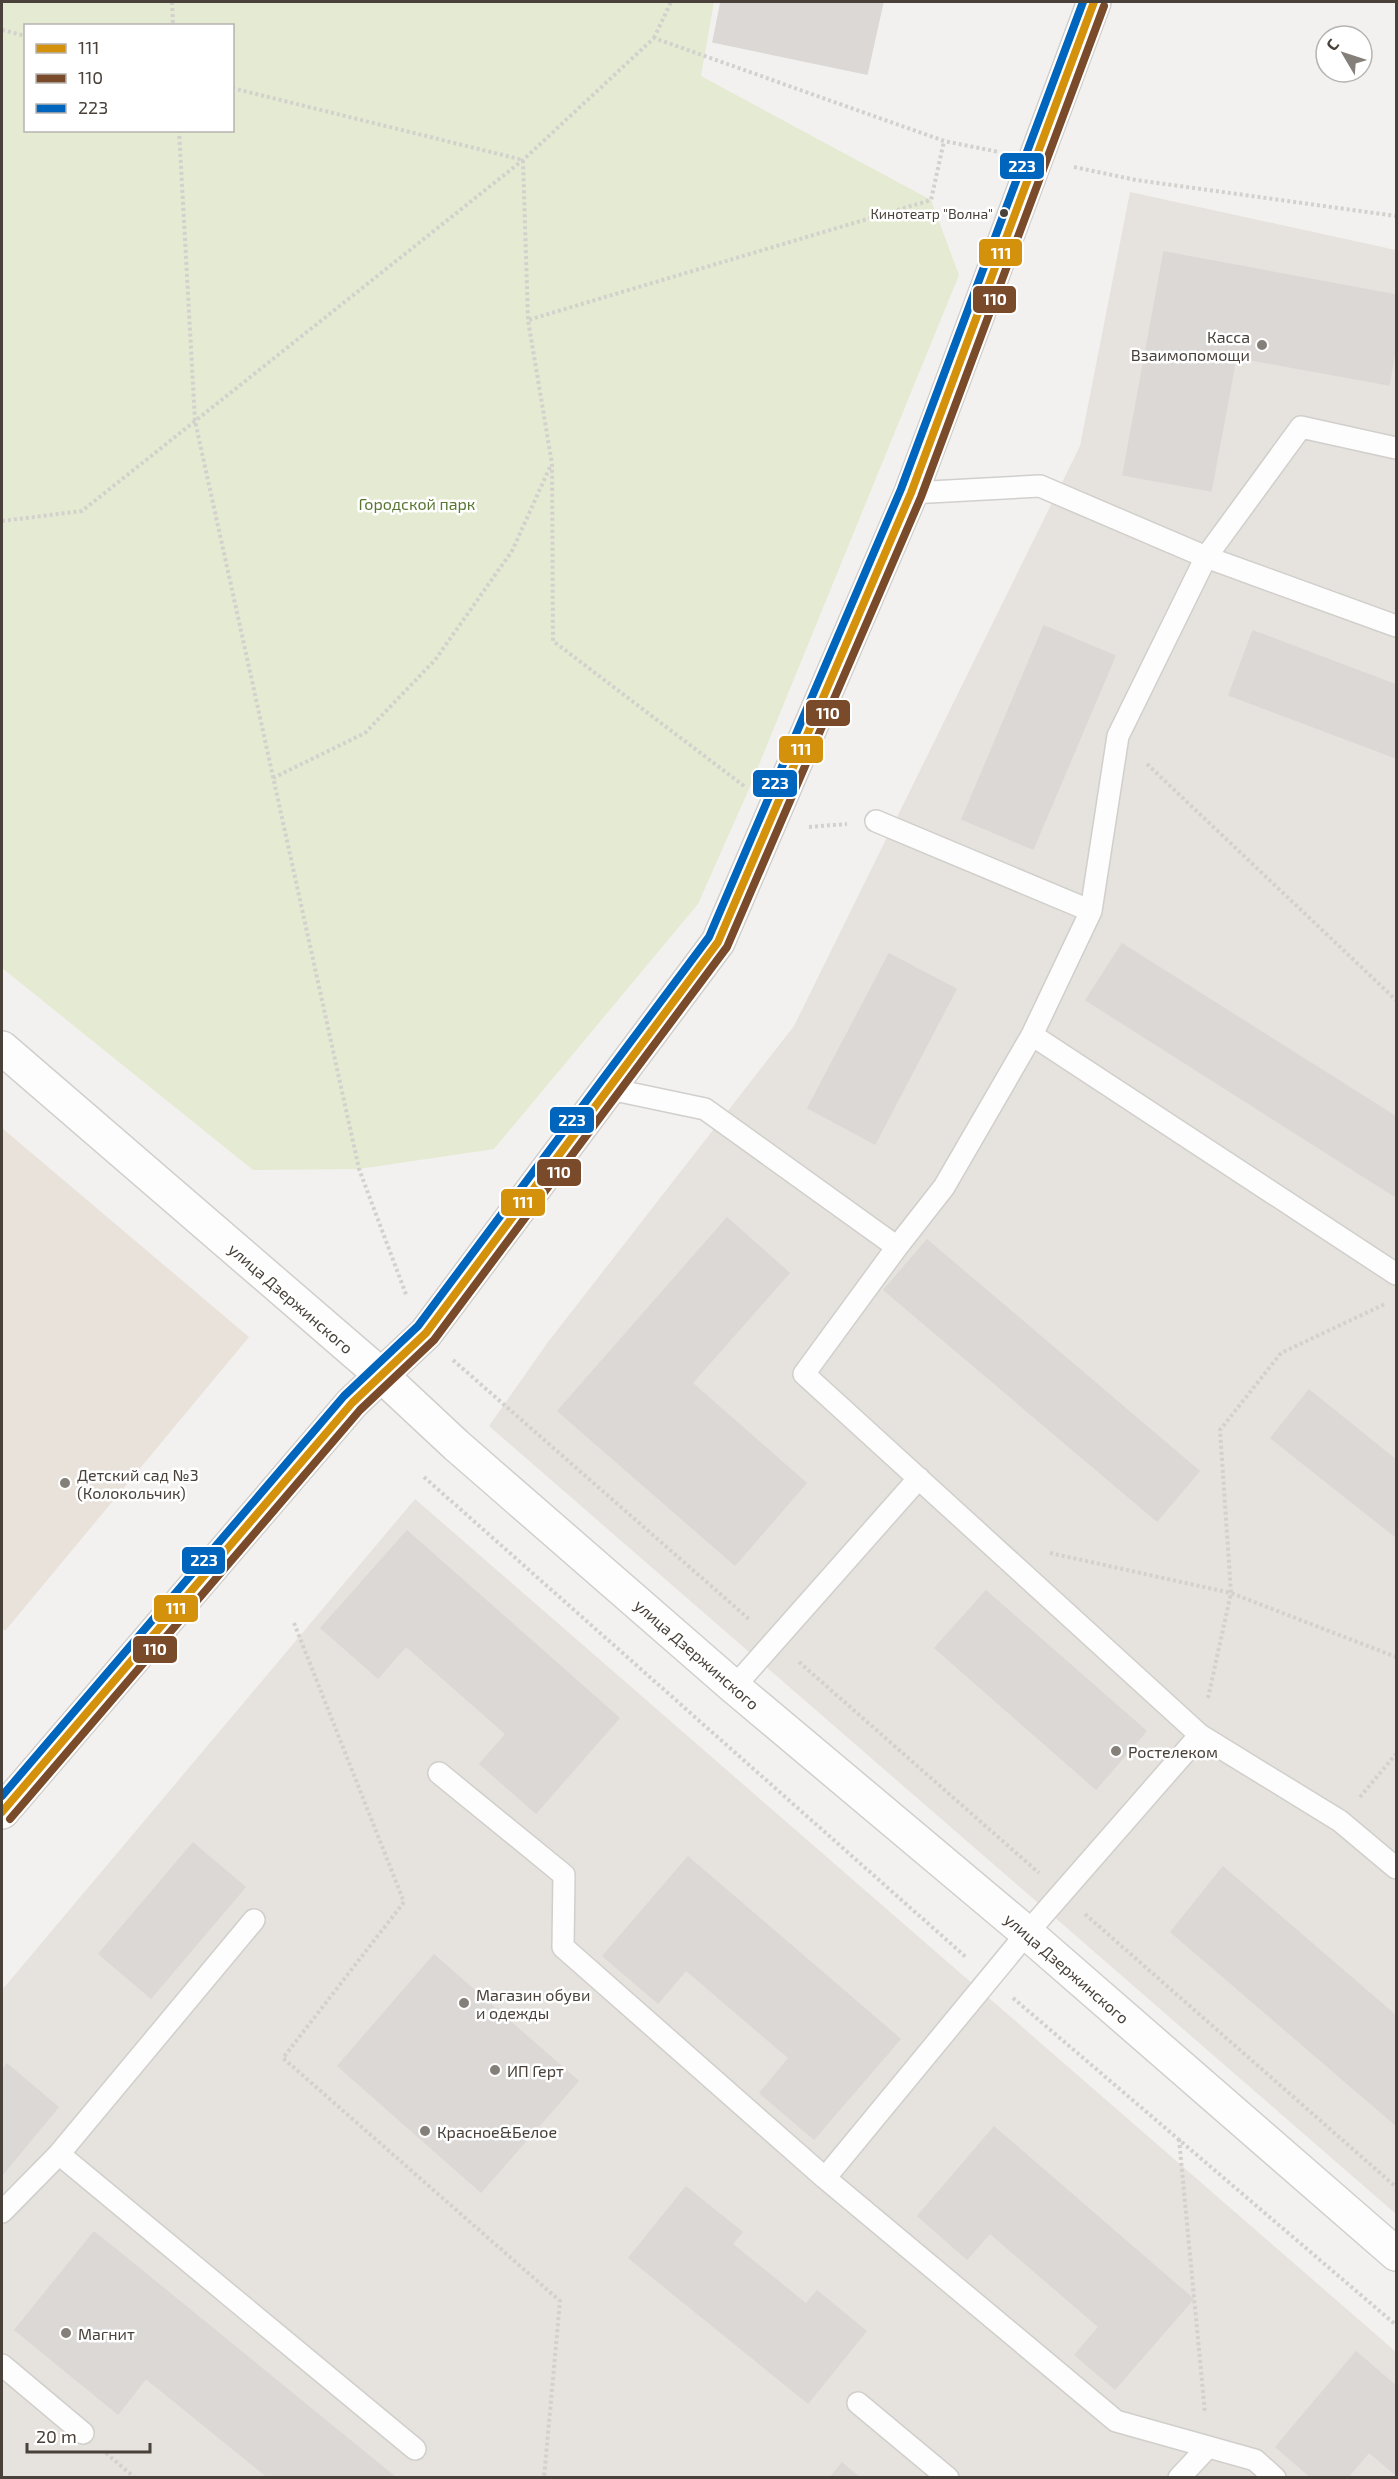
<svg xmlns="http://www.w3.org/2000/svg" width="1398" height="2479" viewBox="0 0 1398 2479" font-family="'Exo 2',sans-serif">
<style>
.residential{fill:#e6e2dd}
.education{fill:#e8e2db}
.green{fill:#e5ead2;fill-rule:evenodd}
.building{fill:#dbd8d6;stroke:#dbd8d5;stroke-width:1.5}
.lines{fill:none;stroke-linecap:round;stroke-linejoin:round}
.service-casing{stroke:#d1cfcc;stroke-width:24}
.minor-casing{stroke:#d1cfcc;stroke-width:36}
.tertiary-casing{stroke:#d1cfcc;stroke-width:36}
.path{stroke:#d3d1cd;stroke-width:4;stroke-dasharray:3 3;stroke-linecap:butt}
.service{stroke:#fdfdfd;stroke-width:21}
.minor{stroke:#fdfdfd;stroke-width:33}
.tertiary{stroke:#fdfdfd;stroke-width:33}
.bus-1-casing{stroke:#fff;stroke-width:12}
.bus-2-casing{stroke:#fff;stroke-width:12}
.bus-3-casing{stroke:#fff;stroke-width:12}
.bus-1{stroke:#d4920c;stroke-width:8}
.bus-2{stroke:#7a4b2a;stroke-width:8}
.bus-3{stroke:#0065bd;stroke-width:8}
.bus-dot{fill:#49413a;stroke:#fff;stroke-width:2}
.poi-dot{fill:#847f79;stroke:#fff;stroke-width:2}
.labels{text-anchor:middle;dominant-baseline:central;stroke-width:5;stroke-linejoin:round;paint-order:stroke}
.bus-label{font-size:14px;fill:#49413a;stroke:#fff;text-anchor:end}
.poi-label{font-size:16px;fill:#49413a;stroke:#fff;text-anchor:start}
.park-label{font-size:16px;fill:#587632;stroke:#fff}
.street-label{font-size:16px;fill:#49413a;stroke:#fff}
.line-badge{stroke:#fff;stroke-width:2}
.badge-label{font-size:16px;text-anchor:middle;font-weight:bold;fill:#fff}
</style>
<rect width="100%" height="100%" fill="#f3f1ef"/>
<path class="residential" d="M1130,192L1396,250V2214L489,1426L548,1342L794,1026L1080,446Z
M415,1499L1396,2352V2477L2,2478V1990Z"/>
<path class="education" d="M2,1128L249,1337L5,1631L2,1628Z"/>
<path class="green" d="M2,2H714L701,76L931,200L959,275L749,789L698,904L494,1149L359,1169L253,1170L2,968ZM26,26H232V130H26Z"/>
<path class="building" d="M721,2H883L867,74L713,42Z
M1164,252L1396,295V345L1389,385L1236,357L1211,491L1123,475Z
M1044,626L1115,656L1033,849L962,819Z
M1253,631L1396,685V758L1229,695Z
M1122,944L1396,1117V1197L1086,1000Z
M889,954L956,989L875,1144L808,1108Z
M727,1218L789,1273L692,1383L806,1483L735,1565L558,1411Z
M927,1240L1199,1471L1157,1521L884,1290Z
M1309,1390L1396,1460V1537L1271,1438Z
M407,1531L619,1718L536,1813L480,1764L506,1734L406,1646L378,1678L321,1628Z
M986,1591L1146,1731L1096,1789L935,1648Z
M193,1843L245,1887L151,1998L99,1954Z
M688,1857L900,2039L814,2139L760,2093L789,2058L686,1970L658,2003L603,1956Z
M1223,1867L1396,2016V2125L1171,1932Z
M434,1955L578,2081L481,2192L338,2066Z
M7,2064L58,2107L2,2175V2071Z
M994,2127L1193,2299L1115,2389L1075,2355L1099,2327L990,2233L967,2259L918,2216Z
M686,2187L742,2232L732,2244L806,2304L817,2291L866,2331L808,2403L629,2258Z
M94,2232L119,2252L68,2315L146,2378L118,2414L15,2330Z
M119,2252L396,2478H269L68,2315Z
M1356,2352L1396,2386V2475L1369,2452L1347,2478H1312L1276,2447Z
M842,2463L860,2478H830Z"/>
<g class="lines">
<g class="service-casing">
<path id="service" d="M911,493L1040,486L1206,557L1396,626
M876,821L1091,911
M1032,1035L1396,1274
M610,1089L705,1109L897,1247L804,1374L1200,1735L1340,1821L1396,1868
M897,1247L944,1187L1032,1035L1091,911L1118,736L1206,557L1301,427L1396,448
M734,1687L919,1478
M439,1773L564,1875L563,1947L825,2178L1116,2421L1255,2460L1275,2478
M59,2154L415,2449
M825,2178L1027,1933L1200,1735
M2,2212L59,2154L254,1920
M2,2365L83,2433
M858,2403L948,2478
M1179,2478L1208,2447"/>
</g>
<g class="minor-casing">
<path id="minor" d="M2,1048L380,1374L456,1445L734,1687L1027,1933L1396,2254"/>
</g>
<g class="tertiary-casing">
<path id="tertiary" d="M2,1812L352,1403L426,1333L718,942L911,493L1094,2"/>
</g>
<path class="path" d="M172,2L173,26
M2,30L26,36
M654,38L671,2
M232,88L523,160L528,320
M179,130L195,421L359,1169L407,1297
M1074,167L1136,180L1396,216
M2,521L82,511L523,160L654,38L944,141L999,152
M1147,764L1396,1000
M273,778L365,733L435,660L512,551L550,467
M744,786L553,641L552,464L528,320L931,200L944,141
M809,827L847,824
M453,1360L750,1620
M424,1477L967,1958
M1050,1553L1231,1593L1396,1657
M294,1623L404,1902L283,2058L560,2301L544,2478
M799,1662L1039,1873
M1208,1698L1231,1593L1220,1430L1281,1353L1385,1304
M1360,1797L1396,1754
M1085,1914L1396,2187
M1013,1998L1396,2325
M1179,2139L1205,2413
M106,2453L135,2478"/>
<use href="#service" class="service"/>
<use href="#minor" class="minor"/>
<use href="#tertiary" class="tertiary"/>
<g class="bus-1-casing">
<path id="bus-1" d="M2,1812L352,1403L426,1333L718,942L911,493L1094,2"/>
</g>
<g class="bus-2-casing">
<path id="bus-2" d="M10,1819L360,1410L434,1340L727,947L921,497L1104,6"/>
</g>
<g class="bus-3-casing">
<path id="bus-3" d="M2,1796L344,1396L418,1326L709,937L901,489L1083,2"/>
</g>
<use href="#bus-1" class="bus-1"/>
<use href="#bus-2" class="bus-2"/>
<use href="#bus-3" class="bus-3"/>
</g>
<circle class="bus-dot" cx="1004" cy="213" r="5"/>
<g class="poi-dot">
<circle cx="1262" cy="345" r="6"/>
<circle cx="65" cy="1483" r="6"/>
<circle cx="1116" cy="1751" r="6"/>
<circle cx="464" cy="2003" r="6"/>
<circle cx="495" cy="2070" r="6"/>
<circle cx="425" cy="2131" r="6"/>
<circle cx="66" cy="2333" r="6"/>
</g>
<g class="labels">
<g class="bus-label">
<text x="993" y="213">Кинотеатр "Волна"</text>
</g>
<g class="poi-label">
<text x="1250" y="336" text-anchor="end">Касса<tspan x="1250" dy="18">Взаимопомощи</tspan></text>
<text x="77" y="1474">Детский сад №3<tspan x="77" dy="18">(Колокольчик)</tspan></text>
<text x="1128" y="1751">Ростелеком</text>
<text x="476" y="1994">Магазин обуви<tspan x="476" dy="18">и одежды</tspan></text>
<text x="507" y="2070">ИП Герт</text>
<text x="437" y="2131">Красное&amp;Белое</text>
<text x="78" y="2333">Магнит</text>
</g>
<g class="park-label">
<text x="417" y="503">Городской парк</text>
</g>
<g class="street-label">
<text transform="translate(291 1298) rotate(41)">улица Дзержинского</text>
<text transform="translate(697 1654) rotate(41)">улица Дзержинского</text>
<text transform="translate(1067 1968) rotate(41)">улица Дзержинского</text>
</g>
</g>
<g class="line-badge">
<rect x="999" y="152" width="46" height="28" rx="6" fill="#0065bd"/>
<rect x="978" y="238" width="45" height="29" rx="6" fill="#d4920c"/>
<rect x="972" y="285" width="45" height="29" rx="6" fill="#7a4b2a"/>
<rect x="805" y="699" width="46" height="28" rx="6" fill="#7a4b2a"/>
<rect x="778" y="735" width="46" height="29" rx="6" fill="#d4920c"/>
<rect x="752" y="769" width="46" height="29" rx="6" fill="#0065bd"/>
<rect x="549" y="1106" width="46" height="28" rx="6" fill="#0065bd"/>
<rect x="536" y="1158" width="46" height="29" rx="6" fill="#7a4b2a"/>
<rect x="500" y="1188" width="46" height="29" rx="6" fill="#d4920c"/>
<rect x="181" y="1546" width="45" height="29" rx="6" fill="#0065bd"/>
<rect x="153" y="1594" width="46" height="29" rx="6" fill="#d4920c"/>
<rect x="132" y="1635" width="46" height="29" rx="6" fill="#7a4b2a"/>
</g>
<g class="badge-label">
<text x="1022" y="172">223</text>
<text x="1001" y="259">111</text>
<text x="995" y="305">110</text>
<text x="828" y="719">110</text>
<text x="801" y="755">111</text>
<text x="775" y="789">223</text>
<text x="572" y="1126">223</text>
<text x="559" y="1178">110</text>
<text x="523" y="1208">111</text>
<text x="204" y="1566">223</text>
<text x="176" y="1614">111</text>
<text x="155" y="1655">110</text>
</g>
<rect width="1398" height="2479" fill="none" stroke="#49413a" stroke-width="6"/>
<rect x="24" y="24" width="210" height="108" fill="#ffffff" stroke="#b6b3b0" stroke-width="1.5"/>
<rect x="36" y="44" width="30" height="9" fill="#d4920c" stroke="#b6b3b0" stroke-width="1.5"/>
<text x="78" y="54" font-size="18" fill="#49413a">111</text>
<rect x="36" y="74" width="30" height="9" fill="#7a4b2a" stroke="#b6b3b0" stroke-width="1.5"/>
<text x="78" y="84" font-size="18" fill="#49413a">110</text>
<rect x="36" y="104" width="30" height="9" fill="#0065bd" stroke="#b6b3b0" stroke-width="1.5"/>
<text x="78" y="114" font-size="18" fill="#49413a">223</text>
<g transform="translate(1344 54) rotate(309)"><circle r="28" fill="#ffffff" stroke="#b6b3b0" stroke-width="1.5"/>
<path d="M0-4.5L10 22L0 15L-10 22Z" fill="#847f79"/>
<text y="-9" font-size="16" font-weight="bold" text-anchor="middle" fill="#49413a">С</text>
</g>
<path d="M27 2443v9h123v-9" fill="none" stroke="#49413a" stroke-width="3"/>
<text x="36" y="2443" font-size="18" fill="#49413a" stroke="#ffffff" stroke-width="4.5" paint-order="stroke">20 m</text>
</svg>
